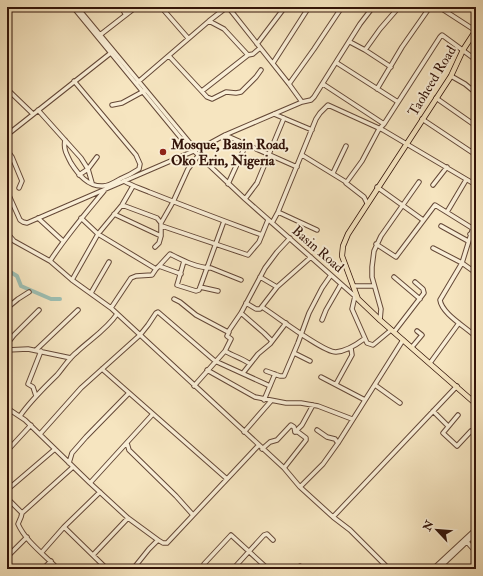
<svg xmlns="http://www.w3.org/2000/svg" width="483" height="576" viewBox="0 0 483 576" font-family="'IM FELL Double Pica',serif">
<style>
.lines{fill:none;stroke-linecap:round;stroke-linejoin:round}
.river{stroke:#9dbfb3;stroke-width:4}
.minor-casing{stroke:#644837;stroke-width:5.5}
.major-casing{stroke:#331409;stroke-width:6}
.minor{stroke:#f9eed6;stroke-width:3.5}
.major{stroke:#f6e5c0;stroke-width:4.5}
.poi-dot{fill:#8f2418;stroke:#f9eed6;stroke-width:1.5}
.labels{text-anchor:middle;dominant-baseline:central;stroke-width:4;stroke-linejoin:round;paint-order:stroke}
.street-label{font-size:14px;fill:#331409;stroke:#f9eed6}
.poi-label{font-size:14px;font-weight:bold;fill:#331409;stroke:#f9eed6;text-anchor:start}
</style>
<rect width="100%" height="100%" fill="#f6e5c0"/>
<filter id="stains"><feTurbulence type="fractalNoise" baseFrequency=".005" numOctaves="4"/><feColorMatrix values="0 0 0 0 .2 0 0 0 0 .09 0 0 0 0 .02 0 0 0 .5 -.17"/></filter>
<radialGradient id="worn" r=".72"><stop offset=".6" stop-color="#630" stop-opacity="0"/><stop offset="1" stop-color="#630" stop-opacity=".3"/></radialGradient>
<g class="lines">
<path class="river" d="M7,270L17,276L21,286L51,299H60"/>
<g class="minor-casing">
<path id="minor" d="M73,7L189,148L193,150L245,199L357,298
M77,7L190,143L193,150
M121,7L126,15
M161,7L188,38
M439,7L476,31
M209,21L227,7
M100,35L136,7
M350,42L365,50L391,67
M257,44L285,7
M365,50L380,29L399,7
M169,56L207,97L212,99L226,92L236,93L241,92L256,77L261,70
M273,63L309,7
M337,63L398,102
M451,76L465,84L476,93
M138,82L209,21L224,29L248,55
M289,84L314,49L342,7
M323,84L384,124
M7,89L33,114
M377,89L402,47L430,7
M202,91L248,55L253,54L260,48
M436,98L476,126
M302,102L311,100L314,97L360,24L373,7
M112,105L122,103L144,91
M38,110L81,158L88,169L92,183
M274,114L312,130
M422,119L476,155
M7,135L112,52
M225,135L297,167
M65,140C63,149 67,155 71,163C78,174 88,187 103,186C108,186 115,182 120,179C127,176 133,173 139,169L140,164L136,155L74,81
M7,150L12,157L22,181L19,188
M472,152L476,145
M302,155L346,182V183L364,197L367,203
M333,173L346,146
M79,175L88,169L97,157
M124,181C132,186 140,188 149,192C187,207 224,221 262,235
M346,183L362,161L379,129L384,124L440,37L442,35L476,60
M228,184L244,149
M433,185L447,167
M377,187L423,220
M7,191L20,220L23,222L27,223L203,147L225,135L302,102L289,84L228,7
M245,199L257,183L284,118
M122,205L157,218L161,223
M278,212L317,230
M447,212L466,180
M114,214L161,236
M38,218L63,241
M81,218L98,234L156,269L159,266L181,274
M476,218L462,263L440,300C442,314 466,327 476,337
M272,223L278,212L316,119L320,113L328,105L383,130L476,185
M162,226L248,255L259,242L268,220
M441,226L468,241
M7,233L14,241L50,261L72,280L111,308L284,468L300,487L333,517L350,530L389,569
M470,234L476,237
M376,244L396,257L435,205L472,228
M155,247L159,243L161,236V223L173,202L188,169L198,156
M433,248L462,263L476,273
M50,261C66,236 85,214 104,191
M184,261L177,285L196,291L199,290L224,221
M159,266L170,254C182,260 197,268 211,268L241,280
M260,277L277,287
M394,277L420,299
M72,280L98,234L122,205L133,186
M353,286H373
M200,287L218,291
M91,293L109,262
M355,296L352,309L367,343L373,345L391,330
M174,299L180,302L196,315L228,332
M246,303L256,309H260L277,287L311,257
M262,307C275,315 324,353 336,352C347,351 356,345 364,339
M7,308L18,299L29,292
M111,308L131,278L136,276L152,275L156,269
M241,313L264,333L272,341
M322,320L326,310L341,284
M380,320L381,309L372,277V267L374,251L381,236L419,182
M394,332L424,293L423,289L415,282
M7,344L14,335L39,310
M412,347L422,335L417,331
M7,350L28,349L71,358
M36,350L78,310
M225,351C233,356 242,358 250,364
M294,353L310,361
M430,363L459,323
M102,369L227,479
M207,370L255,397L286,403H301L318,406L352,419
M266,371L280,376H284L298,343L309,313L322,288L331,275
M243,373L258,354L270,344L286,323
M321,377L365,400
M336,384L352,355L351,348
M375,385L400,403
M194,386L225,351L231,339L227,336L229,332H228L241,313L265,268L277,252L290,238
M36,396L33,387L28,384L41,351
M264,400L275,374
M7,408L25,420L90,483L152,415
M433,411L448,426
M7,415L11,411
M458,415L443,433L457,446L471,431
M20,416C31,400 44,388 57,375C64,367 69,358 77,352C91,339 107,329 117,314
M317,430L327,437L335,439L338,443
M244,432L271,401
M295,432L302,425L313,405
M40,434L81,388L140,335L148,325L156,313L158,312L215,361L270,386
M127,443L129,450L176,496L193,515
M262,449L270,442L277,440L291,425L294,427L295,432
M7,451L31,425
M69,463L72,453L86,437L129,393
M284,468L306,440V438L298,432H295
M90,483L128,518L158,540
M300,487L323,464L338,443L403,340
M7,490L55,449
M7,498L22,513L21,517L18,524C26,542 45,555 58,569
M22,513L73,467
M333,517L457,386
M64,527L107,569
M467,542L476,552
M42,552L64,527L100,492
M93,555L128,518
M7,557L27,537
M43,569L51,561
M133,569L149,549L158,540L163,543H167L258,446
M204,569V564L231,535L268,569
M233,569L264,535L267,534L273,540
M295,569L300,566L305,569
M433,569L476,529
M438,569L476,533"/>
</g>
<g class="major-casing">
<path id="major" d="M476,30L463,50L451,76L348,234L343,246L342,256L358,299L380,320L476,404"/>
</g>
<use href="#minor" class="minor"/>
<use href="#major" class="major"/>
</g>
<circle class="poi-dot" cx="163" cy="152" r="4"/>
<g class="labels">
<g class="street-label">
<text transform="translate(432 81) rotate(-59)">Taoheed Road</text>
<text transform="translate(318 249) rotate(41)">Basin Road</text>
</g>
<g class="poi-label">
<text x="171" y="144">Mosque, Basin Road,<tspan x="171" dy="16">Oko Erin, Nigeria</tspan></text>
</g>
</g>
<rect width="483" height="576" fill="none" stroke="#f6e5c0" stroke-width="24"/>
<rect x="8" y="8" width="467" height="560" fill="none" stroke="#331409" stroke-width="2"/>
<rect x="12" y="12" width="459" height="552" fill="none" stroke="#331409"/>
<g transform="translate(437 530) rotate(296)" stroke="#f9eed6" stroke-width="3" paint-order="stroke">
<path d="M0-3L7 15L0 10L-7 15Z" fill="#331409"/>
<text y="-6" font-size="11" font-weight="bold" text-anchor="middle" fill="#331409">N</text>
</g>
<rect width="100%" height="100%" filter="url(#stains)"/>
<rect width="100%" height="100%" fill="url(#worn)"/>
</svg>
